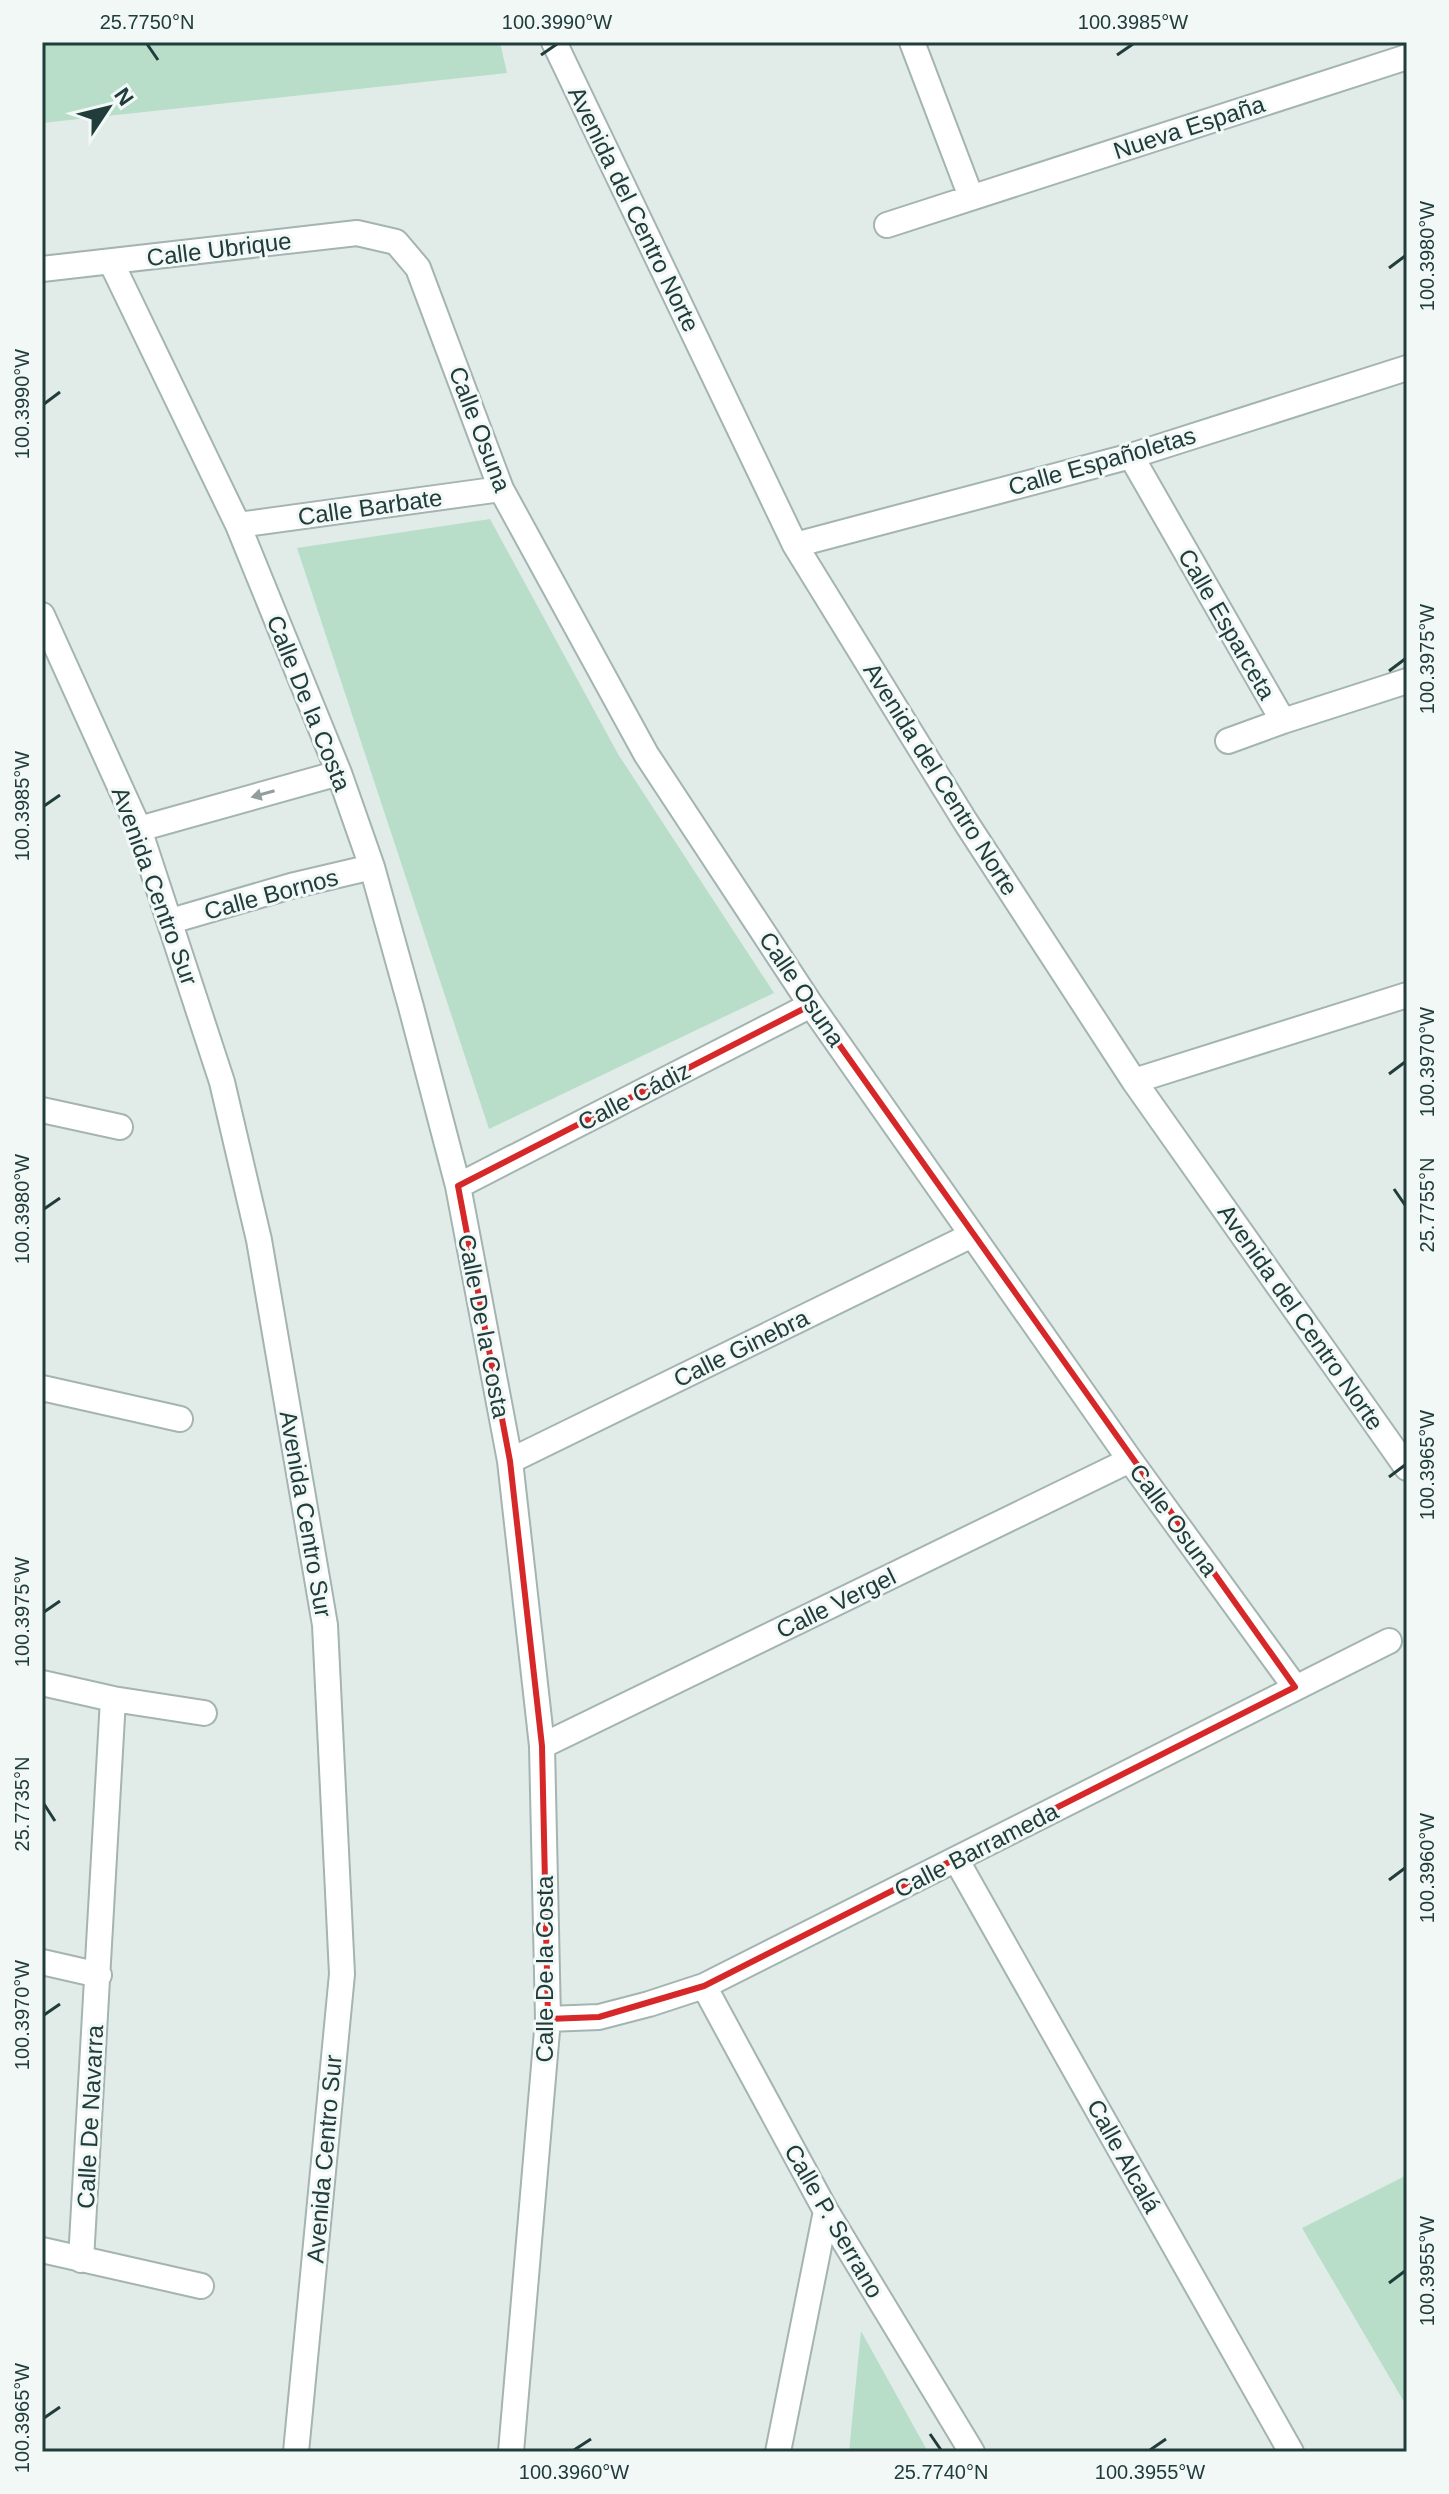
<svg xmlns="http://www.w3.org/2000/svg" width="1449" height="2494" viewBox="0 0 1449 2494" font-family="Arial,sans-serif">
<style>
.green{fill:#b8deca}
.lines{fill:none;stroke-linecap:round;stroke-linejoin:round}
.street-casing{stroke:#a3b4b1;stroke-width:28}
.street{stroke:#fff;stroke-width:24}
.oneway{fill:#909e9d}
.marked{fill:none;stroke:#d62828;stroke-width:6;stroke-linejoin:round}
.ticks{fill:none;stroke:#203d3b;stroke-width:3}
.labels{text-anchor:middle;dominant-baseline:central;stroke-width:6;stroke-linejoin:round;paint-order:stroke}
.street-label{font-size:24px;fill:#203d3b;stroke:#f1f8f6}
.neatline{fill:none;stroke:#203d3b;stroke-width:3}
.ticks-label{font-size:20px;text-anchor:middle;fill:#203d3b}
</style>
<rect width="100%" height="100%" fill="#e1ece9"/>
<path class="green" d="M42,42H500L507,73L42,123Z
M490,519L618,754L774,993L489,1129L297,548Z
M1407,2175V2407L1302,2228Z
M861,2331L928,2452H849Z"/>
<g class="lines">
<g class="street-casing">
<path id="street" d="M554,42L795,545L965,821L1134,1081L1407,1468
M912,42L971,197
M887,225L1407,57
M111,262L238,525L339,773L372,867L411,1007L458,1186L510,1461L542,1746L548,2019L511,2452
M42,269L357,233L396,242L418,268L501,489L646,754L811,1005L1130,1460L1295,1687
M1131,456L1283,721
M238,525L501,489
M795,545L1131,456L1407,368
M42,615L139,829L222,1082L259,1240L325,1625L342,1974L296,2452
M1228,741L1283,721L1407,681
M139,829L339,773
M171,921L291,886L372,867
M1134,1081L1407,995
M42,1110L120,1127
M458,1186L811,1005
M42,1388L180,1419
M510,1461L972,1235
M42,1683L113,1699L204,1713
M542,1746L1130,1460
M957,1861L1291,2452
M42,1962L99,1975
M704,1986L826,2211L972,2452
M548,2019L599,2017L649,2004L704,1986L1389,1641
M42,2250L201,2286
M81,2260L113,1699
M778,2452L826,2211"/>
</g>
<use href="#street" class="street"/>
</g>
<defs><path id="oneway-solid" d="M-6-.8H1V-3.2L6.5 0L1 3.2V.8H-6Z" transform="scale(2)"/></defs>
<use class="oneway" href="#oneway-solid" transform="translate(263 794) rotate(164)"/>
<path class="marked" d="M811,1005L1295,1687L704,1986L599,2017L548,2019L542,1746L510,1461L458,1186Z"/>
<path class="ticks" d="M147,44L158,60M541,55L557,44M1117,55L1133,44M1389,268L1405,256M44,404L60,392M1389,671L1405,659M44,806L60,795M1389,1074L1405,1062M1394,1189L1405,1205M44,1209L60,1198M1389,1477L1405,1465M44,1612L60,1601M44,1804L55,1821M1389,1880L1405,1868M44,2015L60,2004M1389,2283L1405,2271M44,2418L60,2407M930,2434L941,2450M574,2450L591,2439M1150,2450L1166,2439"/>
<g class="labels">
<g class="street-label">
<text transform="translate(1189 127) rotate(-18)">Nueva España</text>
<text transform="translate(634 209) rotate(64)">Avenida del Centro Norte</text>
<text transform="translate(219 249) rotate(-7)">Calle Ubrique</text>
<text transform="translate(480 429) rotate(69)">Calle Osuna</text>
<text transform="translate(1102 461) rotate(-16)">Calle Españoletas</text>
<text transform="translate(370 507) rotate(-8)">Calle Barbate</text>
<text transform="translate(1227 624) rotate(60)">Calle Esparceta</text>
<text transform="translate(309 703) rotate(68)">Calle De la Costa</text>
<text transform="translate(941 779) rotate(58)">Avenida del Centro Norte</text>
<text transform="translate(155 886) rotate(70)">Avenida Centro Sur</text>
<text transform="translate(271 894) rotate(-15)">Calle Bornos</text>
<text transform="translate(802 989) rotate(56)">Calle Osuna</text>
<text transform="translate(634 1096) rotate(-27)">Calle Cádiz</text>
<text transform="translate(1301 1317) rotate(55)">Avenida del Centro Norte</text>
<text transform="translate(484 1326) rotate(79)">Calle De la Costa</text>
<text transform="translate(741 1348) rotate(-26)">Calle Ginebra</text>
<text transform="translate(306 1514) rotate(80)">Avenida Centro Sur</text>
<text transform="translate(1174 1520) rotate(54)">Calle Osuna</text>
<text transform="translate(836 1603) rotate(-26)">Calle Vergel</text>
<text transform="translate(976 1850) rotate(-27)">Calle Barrameda</text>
<text transform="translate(544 1969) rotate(-90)">Calle De la Costa</text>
<text transform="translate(90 2117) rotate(-87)">Calle De Navarra</text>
<text transform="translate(1124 2156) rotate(61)">Calle Alcalá</text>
<text transform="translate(324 2159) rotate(-85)">Avenida Centro Sur</text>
<text transform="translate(834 2221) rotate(60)">Calle P. Serrano</text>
</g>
</g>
<rect width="1449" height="2494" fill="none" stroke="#f1f8f6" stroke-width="88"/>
<g transform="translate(108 108) rotate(55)" stroke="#f1f8f6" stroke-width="6" paint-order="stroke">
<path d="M0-6L14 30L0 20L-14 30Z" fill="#203d3b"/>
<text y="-12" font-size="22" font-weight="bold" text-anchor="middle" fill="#203d3b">N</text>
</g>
<rect x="44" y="44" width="1361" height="2406" class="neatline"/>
<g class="ticks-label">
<text x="147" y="29">25.7750°N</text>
<text x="557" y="29">100.3990°W</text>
<text x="1133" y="29">100.3985°W</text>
<text transform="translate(1427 256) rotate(-90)" y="7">100.3980°W</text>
<text transform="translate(22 404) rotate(-90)" y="7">100.3990°W</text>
<text transform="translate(1427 659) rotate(-90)" y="7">100.3975°W</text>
<text transform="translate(22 806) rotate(-90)" y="7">100.3985°W</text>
<text transform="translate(1427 1062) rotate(-90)" y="7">100.3970°W</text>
<text transform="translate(1427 1205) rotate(-90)" y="7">25.7755°N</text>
<text transform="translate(22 1209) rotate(-90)" y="7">100.3980°W</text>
<text transform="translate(1427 1465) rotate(-90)" y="7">100.3965°W</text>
<text transform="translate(22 1612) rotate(-90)" y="7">100.3975°W</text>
<text transform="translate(22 1804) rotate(-90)" y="7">25.7735°N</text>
<text transform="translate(1427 1868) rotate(-90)" y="7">100.3960°W</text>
<text transform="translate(22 2015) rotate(-90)" y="7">100.3970°W</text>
<text transform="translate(1427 2271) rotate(-90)" y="7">100.3955°W</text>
<text transform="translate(22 2418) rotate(-90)" y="7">100.3965°W</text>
<text x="574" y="2479">100.3960°W</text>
<text x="941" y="2479">25.7740°N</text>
<text x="1150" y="2479">100.3955°W</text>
</g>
</svg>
